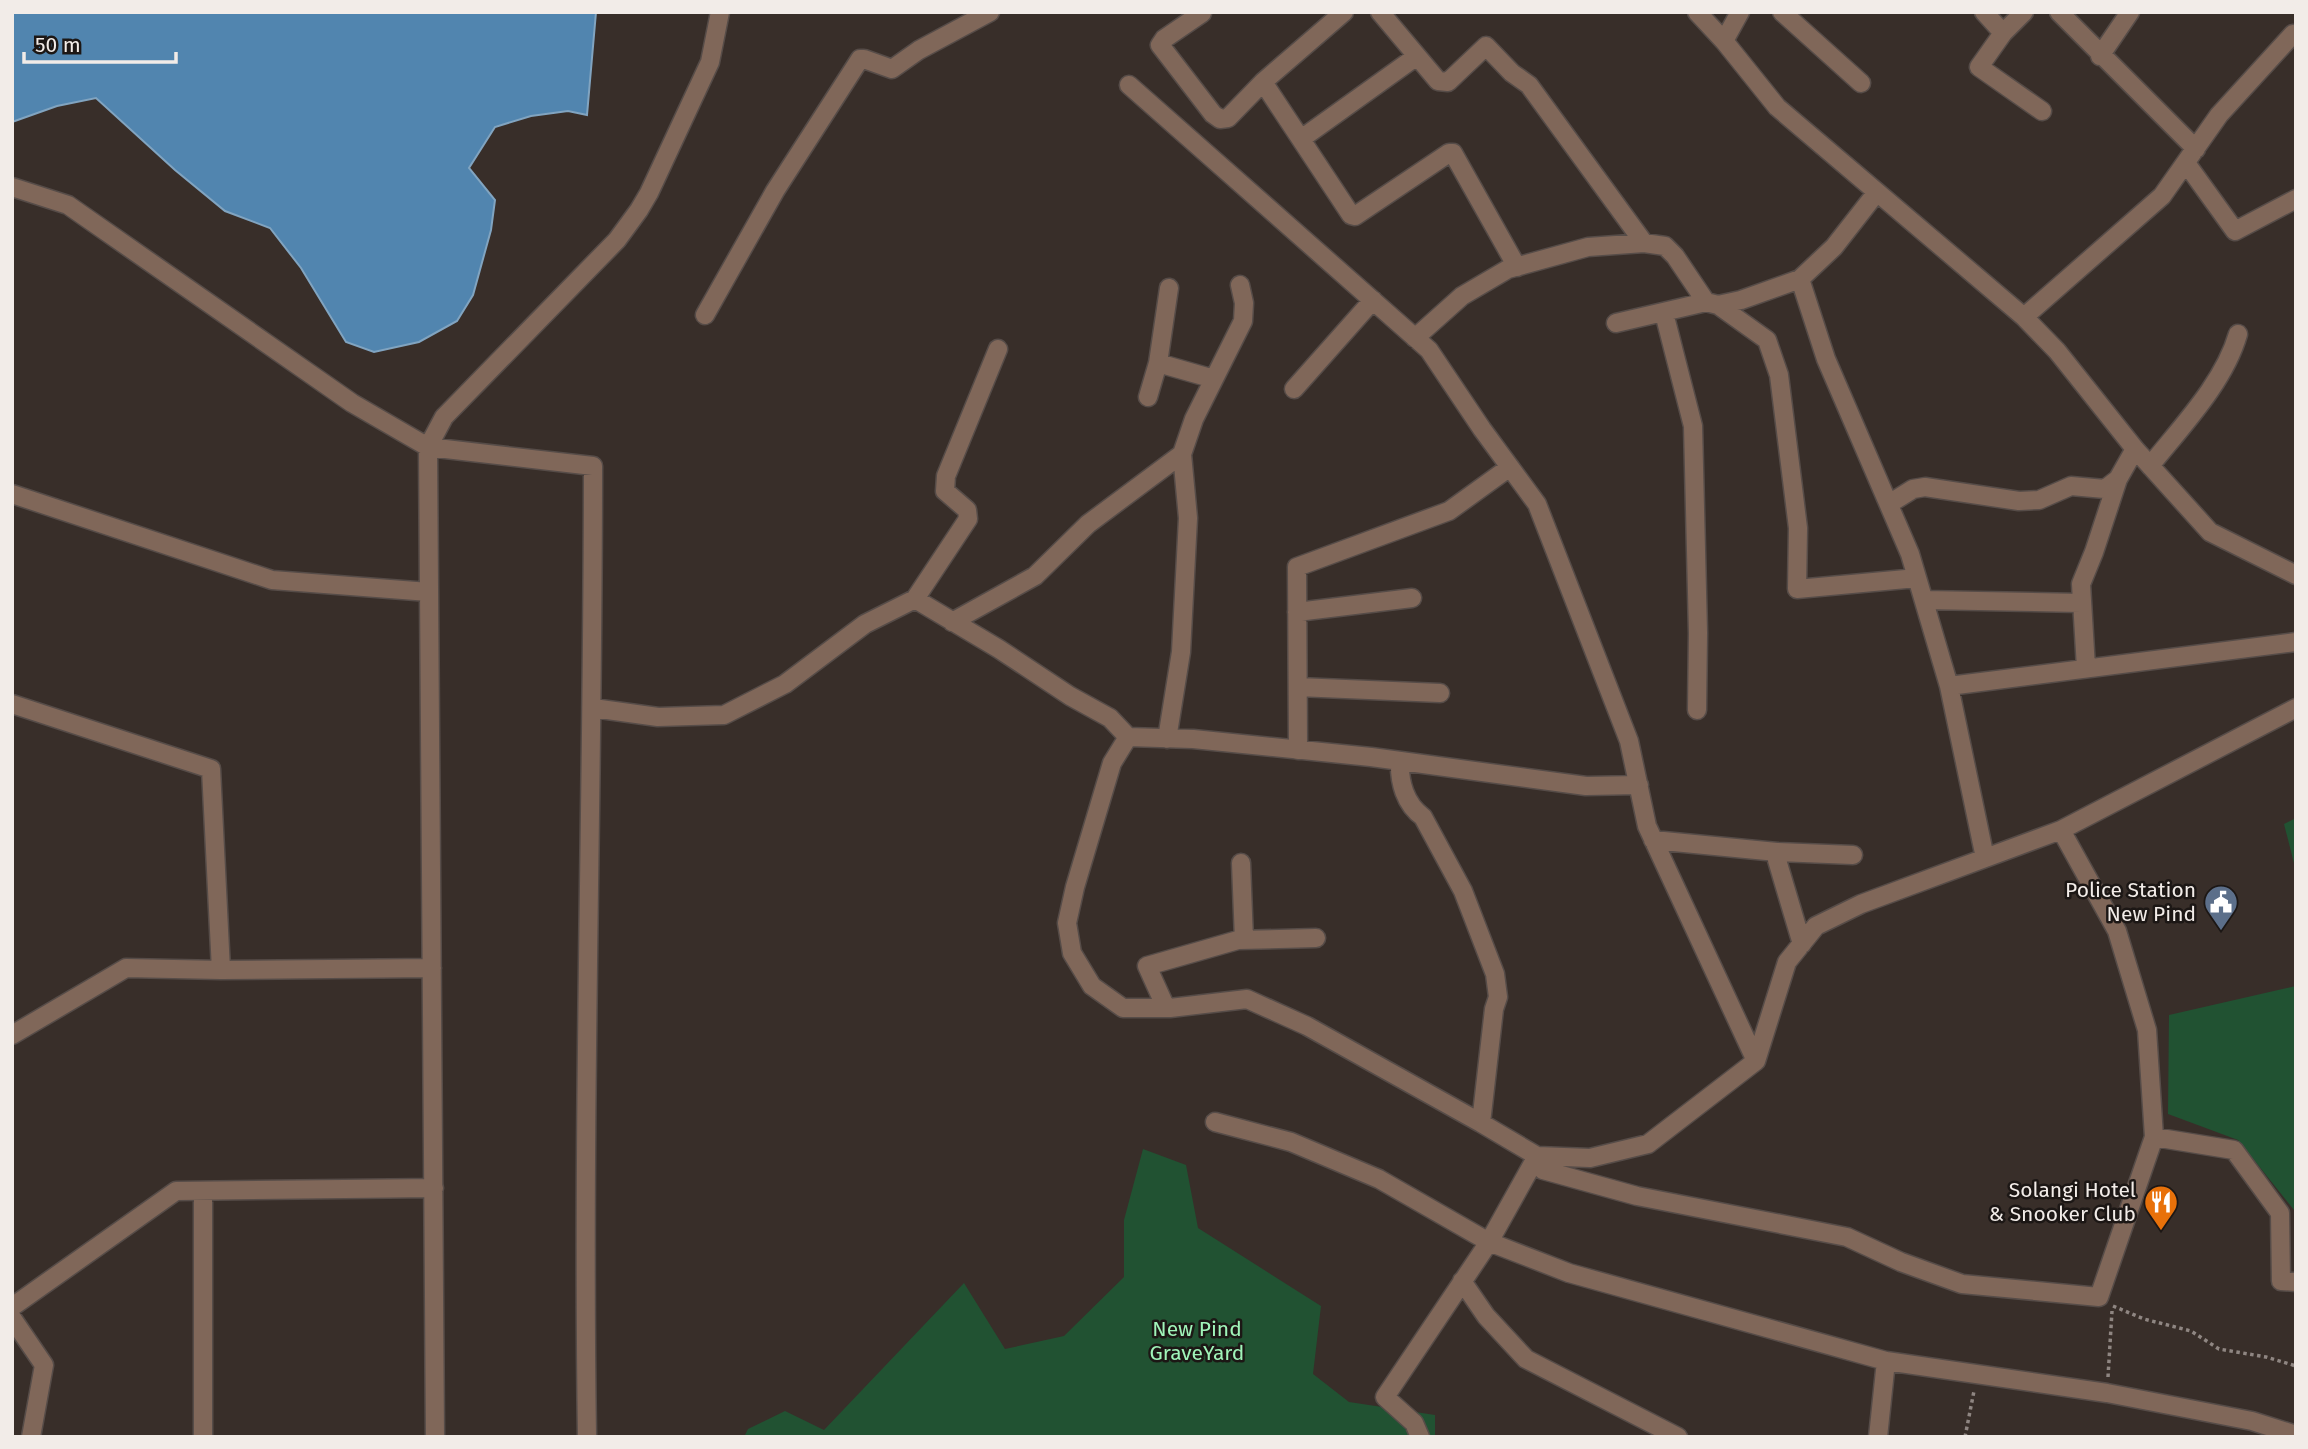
<svg xmlns="http://www.w3.org/2000/svg" width="2308" height="1449" viewBox="0 0 2308 1449" font-family="'Fira Sans',sans-serif">
<style>
.green{fill:#215232}
.water{fill:#5185af;stroke:#81a4c0;stroke-width:2}
.lines{fill:none;stroke-linecap:round;stroke-linejoin:round}
.minor-casing{stroke:#564c48;stroke-width:21}
.path{stroke:#8f8682;stroke-width:3.5;stroke-dasharray:3.5 3.5;stroke-linecap:butt}
.minor{stroke:#806759;stroke-width:18}
.labels{text-anchor:middle;dominant-baseline:central;stroke-width:5;stroke-linejoin:round;paint-order:stroke}
.poi-label{font-size:21px;fill:#f2ece8;stroke:#1c1715;text-anchor:end}
.park-label{font-size:21px;fill:#a0f4b9;stroke:#1c1715}
</style>
<rect width="100%" height="100%" fill="#382e29"/>
<path class="green" d="M2296,818V871L2284,824Z
M2296,986V1225L2294,1210L2238,1140L2168,1114L2169,1015Z
M1143,1149L1186,1165L1198,1228L1321,1306L1313,1374L1349,1402L1435,1415V1437H744L748,1429L785,1411L824,1430L964,1283L1005,1349L1064,1336L1124,1277V1220Z"/>
<path class="water" d="M12,12H596L587,115L568,111L531,116L495,127L469,168L495,200L491,230L473,295L457,321L419,342L374,352L346,342L301,268L270,228L225,211L175,170L96,98L57,106L12,122Z"/>
<g class="lines">
<g class="minor-casing">
<path id="minor" d="M1380,12L1438,81L1448,82L1486,46L1512,73L1529,85L1644,243
M1697,12L1724,41L1777,107L2024,317L2057,351L2135,449L2210,532L2296,575
M1782,12L1861,83
M1984,12L2003,33
M2024,12L2003,33L1979,67L2042,111
M2059,12L2196,149
M1202,13L1164,39L1160,45L1213,114L1220,119L1228,118L1263,82L1344,12
M1724,41L1740,12
M2100,56L2130,12
M1263,82L1351,215L1355,216L1449,153H1453L1517,267
M1129,85L1429,350L1482,429L1537,504L1629,741L1647,826L1756,1061
M1301,139L1417,56
M2186,163L2235,231L2296,199
M12,187L68,205L352,403L428,447L593,466C593,790 582,1113 587,1437
M1800,279L1826,359L1910,554L1949,686L1985,858
M1718,305L1767,340L1779,375L1798,528L1797,589L1917,578
M1664,313L1693,426L1698,633L1697,710
M705,315L775,191L860,59H864L892,69L919,50L990,12
M2024,317L2162,196L2219,115L2293,34
M1616,323L1706,302
M1415,338L1462,296L1508,269L1588,247L1644,243L1665,246L1675,256L1706,302L1718,305L1741,300L1800,279L1834,247L1877,192
M1158,363L1214,379
M1294,389L1373,300
M1148,397L1158,363L1169,288
M2150,466C2181,427 2224,383 2238,334
M12,494L272,580L429,592
M1889,504L1913,489L1925,487L2019,501L2039,500L2071,486L2105,489L2118,479L2135,449
M915,599L968,519L967,510L945,491L946,476L998,349
M1924,600L2081,603
M1297,612L1412,598
M952,622L1035,576L1088,524L1182,454
M2086,668L2081,584L2094,552L2118,479
M1949,686L2296,642
M1298,687L1440,693
M12,704L211,769L221,970L126,968L12,1035
M593,708L658,717L724,715L785,684L865,624L915,599L999,649L1070,696L1110,718L1128,737L1193,739L1371,757L1586,786L1639,785
M1128,737L1112,763L1075,887L1067,923L1072,953L1092,986L1123,1008H1170L1247,999L1307,1026L1481,1123L1537,1156L1543,1170L1637,1196L1847,1237L1901,1262L1962,1284L2099,1297L2154,1137
M1167,739L1181,652L1188,518L1182,454L1194,419L1243,321L1244,303L1240,285
M1298,750L1297,567L1449,511L1510,467
M1400,761C1399,782 1405,804 1423,817L1463,891L1495,974L1498,997L1494,1009L1481,1123
M2061,830L2117,931L2147,1030L2154,1137L2234,1150L2280,1213L2281,1281L2296,1282
M1653,840L1777,852L1853,855
M1777,852V860L1802,944
M1241,863L1244,940
M221,970L432,968
M1166,1008L1147,966L1238,940L1316,938
M1215,1122L1291,1142L1379,1179L1489,1242L1569,1273L1886,1361L2107,1393L2252,1421L2296,1435
M1462,1281L1486,1316L1526,1359L1678,1437
M12,1307L176,1191L434,1188
M12,1318L44,1365L31,1437
M203,1437V1191
M435,1437L428,447L444,417L617,240L639,210L649,193L710,62L720,12
M1420,1437L1414,1423L1385,1397L1489,1242L1537,1156L1590,1158L1648,1144L1756,1061L1787,962L1816,926L1861,904L2061,830L2296,708
M1878,1437L1886,1361"/>
</g>
<path class="path" d="M2113,1306L2144,1319L2191,1331L2219,1349L2266,1357L2296,1366
M2108,1377L2112,1311
M1965,1437L1974,1391"/>
<use href="#minor" class="minor"/>
</g>
<defs>
<g id="civic-pin" transform="scale(1.75)"><path d="M0 17L-7.5 6A9.5 9.5 0 1 1 7.5 6Z" fill="#5c6f8a" stroke="#1c1715"/><path d="M-.6-6.5H3V-4.5H.6V-3L4-1V1h2V6H-6V1h2V-1L-.6-3ZM-1.2 2.5V6h2.4V2.5Z" fill="#fff"/></g>
<g id="restaurant-pin" transform="scale(1.75)"><path d="M0 17L-7.5 6A9.5 9.5 0 1 1 7.5 6Z" fill="#e8710a" stroke="#1c1715"/><path d="M-5-6h1v4h1v-4h1v4h1v-4h1v5L-1.5 .5V6h-2V.5L-5-1ZM5-6V6H3V1.5H1.5Q1.5-4 5-6Z" fill="#fff"/></g>
</defs>
<g fill-rule="evenodd">
<use href="#civic-pin" x="2221" y="902"/>
<use href="#restaurant-pin" x="2161" y="1202"/>
</g>
<g class="labels">
<g class="poi-label">
<text x="2196" y="890">Police Station<tspan x="2196" dy="24">New Pind</tspan></text>
<text x="2136" y="1190">Solangi Hotel<tspan x="2136" dy="24">&amp; Snooker Club</tspan></text>
</g>
<g class="park-label">
<text x="1197" y="1329">New Pind<tspan x="1197" dy="24">GraveYard</tspan></text>
</g>
</g>
<rect width="2308" height="1449" fill="none" stroke="#f2ece8" stroke-width="28"/>
<path d="M24 52v10h152v-10" fill="none" stroke="#f2ece8" stroke-width="3.5"/>
<text x="35" y="52" font-size="21" fill="#f2ece8" stroke="#1c1715" stroke-width="5" paint-order="stroke">50 m</text>
</svg>
